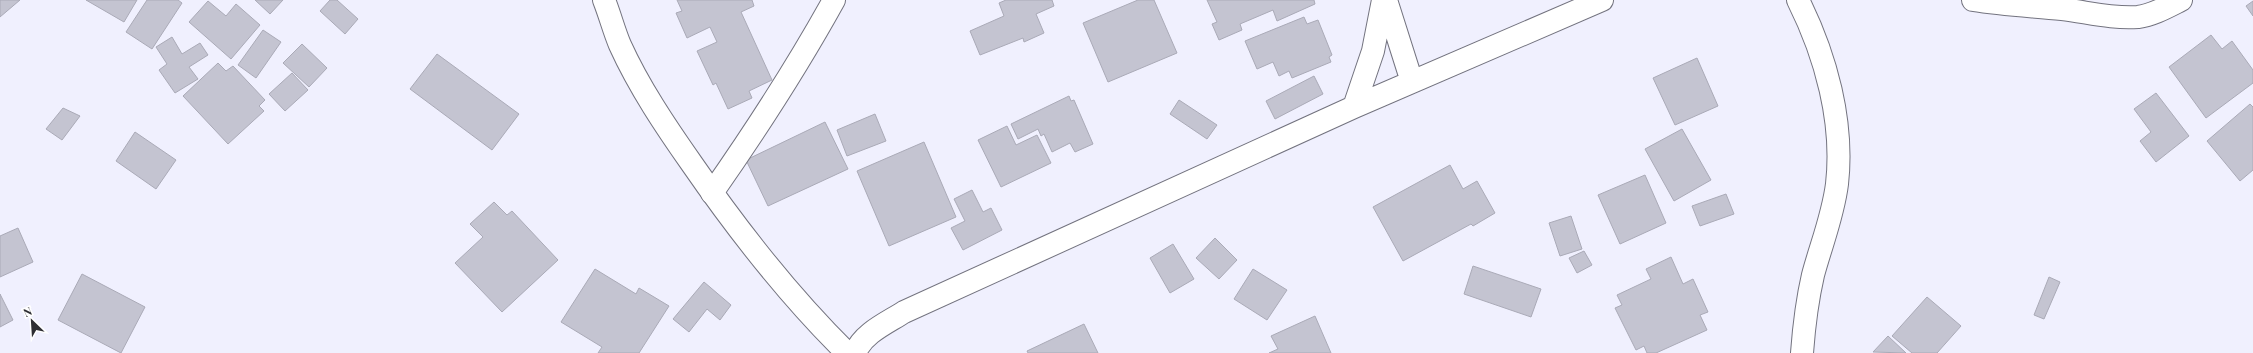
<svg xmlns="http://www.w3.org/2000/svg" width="2253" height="353" viewBox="0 0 2253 353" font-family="'Playfair Display',serif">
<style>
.building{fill:#c4c4d1;stroke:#aaaab7}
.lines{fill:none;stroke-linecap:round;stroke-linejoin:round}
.minor-casing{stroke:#73737f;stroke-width:24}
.tertiary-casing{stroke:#73737f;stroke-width:24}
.minor{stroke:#fff;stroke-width:22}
.tertiary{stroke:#fff;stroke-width:22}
</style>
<rect width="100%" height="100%" fill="#f0f0fe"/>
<path class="building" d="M0,0H20L0,17Z
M86,0H137L124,22Z
M147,0H178L182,3L152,49L126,32Z
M255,0H283L270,14Z
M330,0H337L358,19L345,34L320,11Z
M677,0H752L754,6L741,12L772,80L749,91L752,98L728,109L716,83L713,85L697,51L717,42L710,27L687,38L676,13L682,11Z
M1006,0H1052L1054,6L1036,14L1044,33L1024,42L1023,38L980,55L970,31L1004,16L999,3Z
M1138,0H1154L1177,53L1108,82L1083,23Z
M1207,0H1314L1315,4L1277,21L1273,10L1240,24L1242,30L1219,40L1212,24L1217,22Z
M208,1L226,16L236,4L260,25L231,59L189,22Z
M2253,1V16L2246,6Z
M1304,17L1307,24L1318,20L1332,55L1329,57L1331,62L1292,78L1289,71L1279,76L1273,62L1257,69L1245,41Z
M263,30L281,42L256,78L238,65Z
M2211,35L2222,49L2232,41L2253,70V83L2206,118L2169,67Z
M172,37L182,54L200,43L208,55L189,67L198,79L175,93L159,70L167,64L156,47Z
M302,44L327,68L309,87L283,63Z
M437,54L519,114L492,150L410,89Z
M1697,58L1718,106L1675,125L1653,78Z
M218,63L226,71L233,66L265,100L259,106L264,111L228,144L183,96Z
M292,73L308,90L285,111L269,94Z
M1314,76L1323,94L1275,119L1266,101Z
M2156,93L2189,136L2156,162L2140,141L2151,132L2134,109Z
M1069,96L1071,101L1074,100L1093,144L1075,152L1070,143L1052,152L1044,134L1041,136L1038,129L1018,139L1011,124Z
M1179,100L1217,125L1207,139L1170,114Z
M2250,104L2253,107V170L2240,181L2207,141Z
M63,108L80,116L62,140L46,129Z
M875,114L886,141L847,156L837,130Z
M825,122L848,169L768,206L746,160Z
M1007,126L1016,145L1037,135L1051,163L1001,187L978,140Z
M1682,129L1711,180L1674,201L1645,149Z
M135,132L176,160L156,189L116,161Z
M924,142L956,217L889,246L857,171Z
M1450,165L1463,189L1477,181L1495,213L1473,226L1471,224L1403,261L1373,207Z
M1645,175L1666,223L1620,244L1598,195Z
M972,190L983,212L991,208L1002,230L963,250L951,228L965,221L954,199Z
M1726,194L1734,214L1700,226L1692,206Z
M494,202L507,215L512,211L558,260L502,312L455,263L483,237L470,224Z
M1571,216L1582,249L1560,256L1549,223Z
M18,228L33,262L0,277V236Z
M1215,238L1237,260L1219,279L1196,258Z
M1173,244L1194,279L1170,293L1150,258Z
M1584,251L1592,265L1577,273L1569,258Z
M1671,257L1683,284L1693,279L1708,312L1700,315L1707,330L1656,353H1647L1644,346L1636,350L1615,308L1622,305L1617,295L1651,279L1646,269Z
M1473,266L1541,289L1531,317L1464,294Z
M595,269L636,294L639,288L669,306L639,353H598L602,347L561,322Z
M1253,269L1287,290L1267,320L1234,299Z
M82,274L145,307L121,353L58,320Z
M2049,277L2060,282L2044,319L2034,315Z
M704,282L731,305L720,320L707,309L689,332L673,319Z
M0,294L13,320L0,327Z
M1927,297L1961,326L1937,353H1912L1892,336Z
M1315,316L1331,353H1269L1278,349L1271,336Z
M1084,324L1098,353H1028L1027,351Z
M1888,336L1906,353L1873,352Z"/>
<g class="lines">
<g class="minor-casing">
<path id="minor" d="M1386,0L1412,82
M1798,0C1826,56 1844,122 1837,184C1833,216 1821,245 1813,275C1807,301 1804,326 1802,353
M1973,0C2003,5 2032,6 2062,9C2087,12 2112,19 2138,17C2153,15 2167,7 2181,0
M1354,107L1373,51L1383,0
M712,193C756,130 797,67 834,0
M855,353C863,333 887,323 904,312L1354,107L1602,0"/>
</g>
<g class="tertiary-casing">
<path id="tertiary" d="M604,0C610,15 614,31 620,45C639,87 666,127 692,164C739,232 789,296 847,353"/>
</g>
<use href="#minor" class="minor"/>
<use href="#tertiary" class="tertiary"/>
</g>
<g transform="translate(32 321) rotate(335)" stroke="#ffffff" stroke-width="3" paint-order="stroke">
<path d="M0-3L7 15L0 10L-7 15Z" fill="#2e2e33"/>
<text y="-6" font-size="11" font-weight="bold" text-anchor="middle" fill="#2e2e33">N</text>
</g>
</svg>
